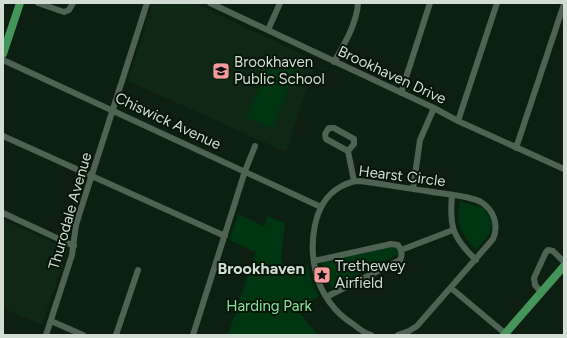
<svg xmlns="http://www.w3.org/2000/svg" width="567" height="338" viewBox="0 0 567 338" font-family="Figtree,sans-serif">
<style>
.built{fill:#0f2815}
.green{fill:#003511}
.lines{fill:none;stroke-linecap:round;stroke-linejoin:round}
.minor{stroke:#4f6352;stroke-width:6}
.major{stroke:#43955a;stroke-width:8}
.labels{text-anchor:middle;dominant-baseline:central;stroke-width:4;stroke-linejoin:round;paint-order:stroke}
.poi-label{font-size:15px;fill:#d1ddd2;stroke:#051608;text-anchor:start}
.street-label{font-size:15px;fill:#d1ddd2;stroke:#051608}
.park-label{font-size:15px;fill:#8ae49c;stroke:#051608}
.neighbourhood-label{font-size:16px;font-weight:bold;fill:#d1ddd2;stroke:#051608}
</style>
<rect width="100%" height="100%" fill="#0d1f11"/>
<path class="built" d="M152,3H194L316,61L286,152L128,81Z
M3,220L68,249L42,325L3,308Z"/>
<path class="green" d="M272,58L297,68L272,128L247,118Z
M460,201L484,208C499,228 490,234 476,250C459,230 456,228 460,201Z
M238,214L264,226L267,216L285,223L281,258L284,269L308,265L310,277L319,296L297,309L318,335H228L256,252L229,240Z
M393,245L399,247L400,253L332,288L324,273L321,259Z"/>
<g class="lines">
<path class="minor" d="M38,3L64,12L69,10L73,3
M210,3L434,108L458,121L564,169
M268,30L280,3
M3,60L321,207
M334,62C344,45 357,23 358,3
M401,93L430,3
M458,121L497,3
M3,136L225,236
M516,148L564,4
M348,151L354,144V139L334,128H329C326,132 324,134 326,139L348,151L354,181
M413,189L420,140L434,108
M452,195C449,227 453,238 476,260
M3,213L74,246
M401,250L453,230
M314,261L391,244L398,245C401,249 403,255 400,260L326,297
M451,288L507,335
M541,292L535,285L534,278L546,252L548,250L553,251L564,262
M51,321L83,335
M46,335L72,255L76,225L80,212L147,3
M116,335L138,270
M193,335L245,171L255,146
M371,335C364,333 359,329 353,324C335,313 321,294 316,273C309,245 312,203 340,187C347,183 352,181 360,181C382,184 404,188 427,191C441,194 468,195 481,202C494,210 499,225 493,239L417,326L409,331L398,335"/>
<path class="major" d="M3,54L20,3
M504,335L564,266"/>
</g>
<defs>
<g id="school-square" transform="scale(0.9)"><rect x="-9" y="-9" width="18" height="18" rx="4" fill="#f59b9d" stroke="#051608"/><path d="M0-5L7-2L0 1L-7-2ZM-4 1L0 2.5L4 1V4Q0 6-4 4Z" fill="#111"/></g>
<g id="sight-square" transform="scale(0.9)"><rect x="-9" y="-9" width="18" height="18" rx="4" fill="#f59b9d" stroke="#051608"/><path d="M0-6L1.8-2.2L6-1.7L2.9 1.2L3.7 5.4L0 3.3L-3.7 5.4L-2.9 1.2L-6-1.7L-1.8-2.2Z" fill="#111"/></g>
</defs>
<g fill-rule="evenodd">
<use href="#school-square" x="221" y="71"/>
<use href="#sight-square" x="322" y="275"/>
</g>
<g class="labels">
<g class="poi-label">
<text x="234" y="62">Brookhaven<tspan x="234" dy="17">Public School</tspan></text>
<text x="335" y="266">Trethewey<tspan x="335" dy="17">Airfield</tspan></text>
</g>
<g class="street-label">
<text transform="translate(392 75) rotate(25)">Brookhaven Drive</text>
<text transform="translate(168 121) rotate(25)">Chiswick Avenue</text>
<text transform="translate(402 176) rotate(7)">Hearst Circle</text>
<text transform="translate(70 211) rotate(-74)">Thurodale Avenue</text>
</g>
<g class="park-label">
<text x="269" y="306">Harding Park</text>
</g>
<g class="neighbourhood-label">
<text x="261" y="268">Brookhaven</text>
</g>
</g>
<rect width="567" height="338" fill="none" stroke="#d1ddd2" stroke-width="8"/>
</svg>
